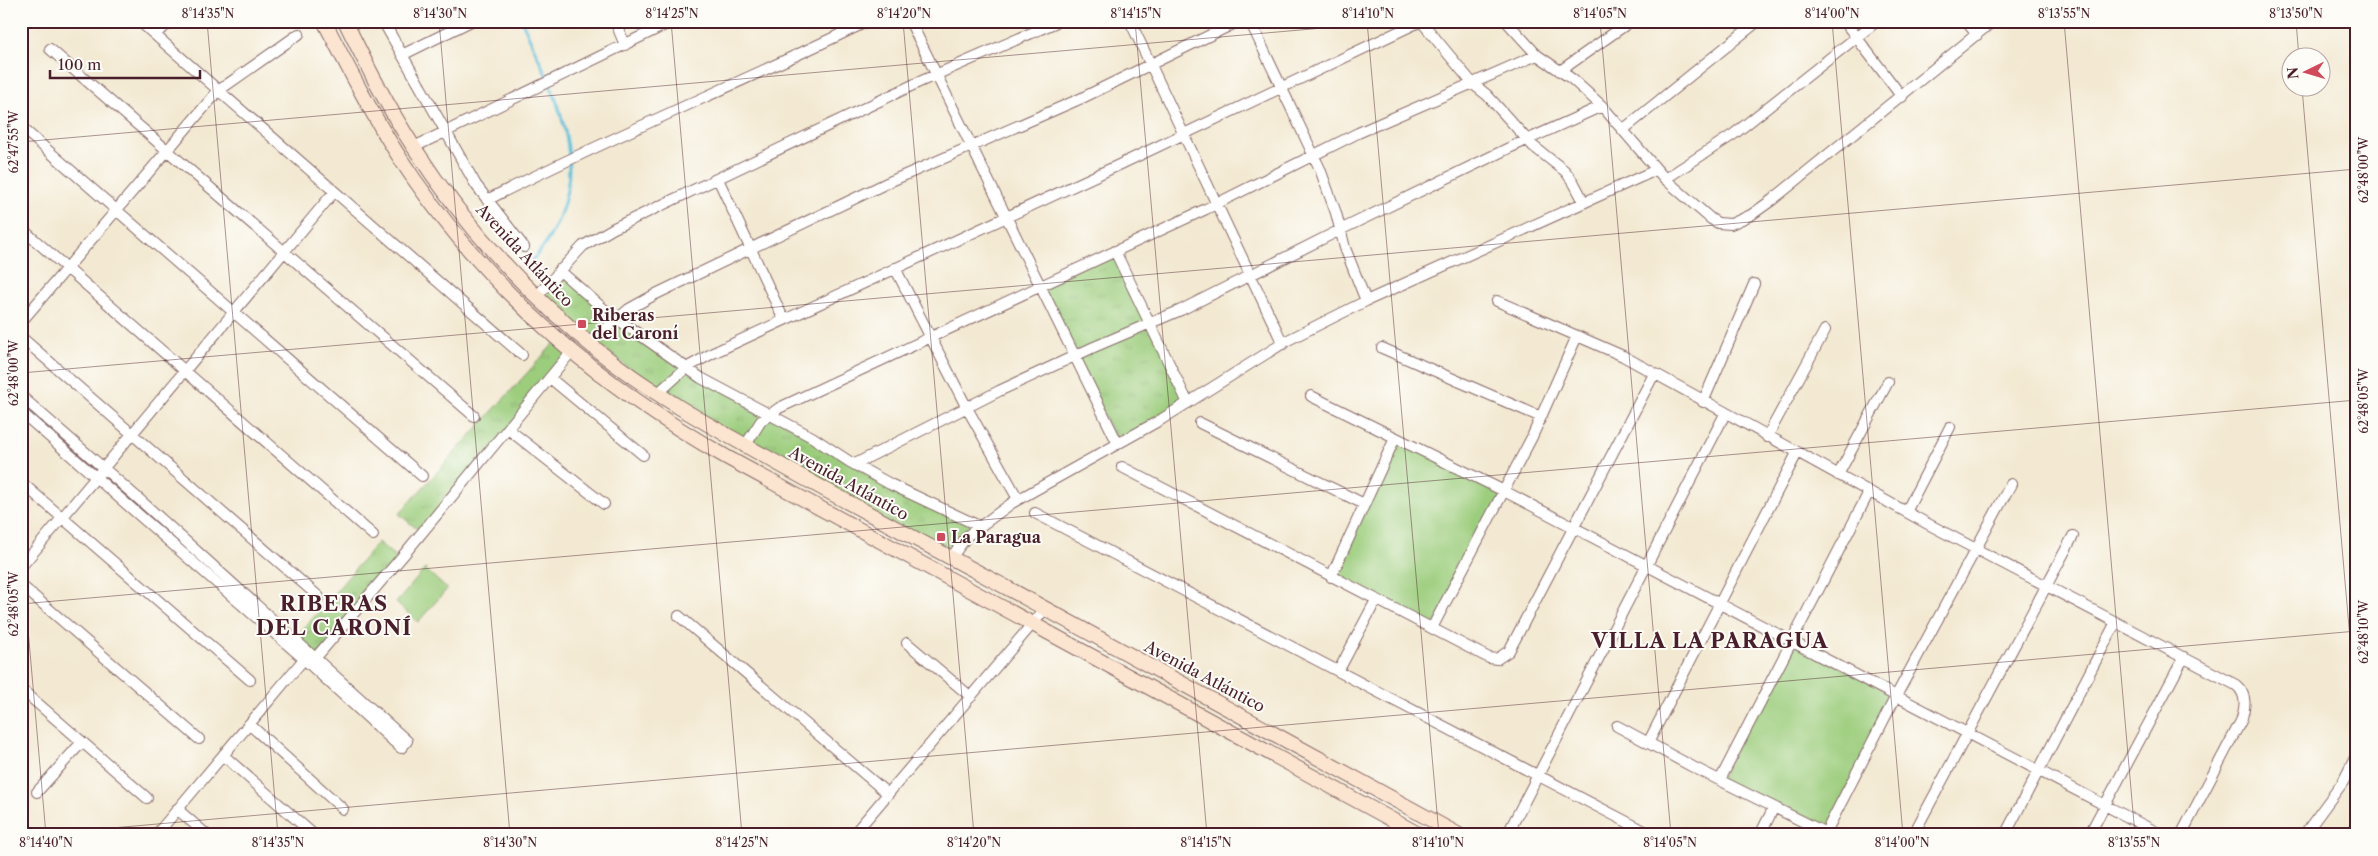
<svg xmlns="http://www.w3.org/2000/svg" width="2378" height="856" viewBox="0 0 2378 856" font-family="'Libre Caslon Text',serif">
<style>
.grass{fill:url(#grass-tufts);stroke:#737654}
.park{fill:#9ccd7d;stroke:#737654}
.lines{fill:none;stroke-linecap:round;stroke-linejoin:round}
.stream{stroke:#60c1de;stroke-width:3}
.street-casing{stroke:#856665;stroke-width:12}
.secondary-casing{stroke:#856665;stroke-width:16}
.street{stroke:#fff;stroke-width:10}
.secondary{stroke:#fce5d0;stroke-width:14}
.ticks{fill:none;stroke:#4a1f2b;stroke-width:1;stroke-opacity:0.45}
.poi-dot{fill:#d1495b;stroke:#fdfcf7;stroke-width:2}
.labels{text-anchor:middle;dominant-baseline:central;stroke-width:4;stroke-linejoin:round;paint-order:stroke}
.street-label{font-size:16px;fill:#4a1f2b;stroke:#fdfcf7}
.poi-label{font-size:16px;font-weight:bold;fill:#4a1f2b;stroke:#fdfcf7;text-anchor:start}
.district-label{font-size:21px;font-weight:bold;letter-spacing:1px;fill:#4a1f2b;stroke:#fdfcf7}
.neatline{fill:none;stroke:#4a1f2b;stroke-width:2}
.ticks-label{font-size:12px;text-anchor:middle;fill:#4a1f2b}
</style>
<defs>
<pattern id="grass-tufts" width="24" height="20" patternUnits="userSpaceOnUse" patternTransform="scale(1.25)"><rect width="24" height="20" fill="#9ccd7d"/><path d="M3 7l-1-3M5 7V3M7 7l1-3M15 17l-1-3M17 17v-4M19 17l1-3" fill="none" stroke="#88b06c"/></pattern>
</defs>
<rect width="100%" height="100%" fill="#fdfcf7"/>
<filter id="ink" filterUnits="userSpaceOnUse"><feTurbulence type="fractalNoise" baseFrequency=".02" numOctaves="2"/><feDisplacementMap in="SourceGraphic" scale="10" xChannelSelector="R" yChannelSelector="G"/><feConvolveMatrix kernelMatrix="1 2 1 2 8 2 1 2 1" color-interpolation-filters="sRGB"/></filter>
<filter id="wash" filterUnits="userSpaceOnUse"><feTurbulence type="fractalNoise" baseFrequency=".0096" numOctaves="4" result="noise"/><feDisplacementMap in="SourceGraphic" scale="20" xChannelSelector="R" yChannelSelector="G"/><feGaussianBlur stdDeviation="1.12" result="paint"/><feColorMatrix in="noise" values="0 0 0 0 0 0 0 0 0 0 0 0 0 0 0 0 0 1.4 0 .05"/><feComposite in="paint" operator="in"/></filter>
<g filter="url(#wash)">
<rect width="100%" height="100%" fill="#f3e9d2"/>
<path class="grass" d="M1115,251L1188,403L1118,444L1040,286Z
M559,270L647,341L850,462L979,526L951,558L685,412L537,296Z
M557,340L571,352L422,533L399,514Z
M378,542L399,560L316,658L295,639Z"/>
<path class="park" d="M1395,438L1504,491L1432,628L1331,577Z
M425,569L447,589L418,622L396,603Z
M1790,641L1896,696L1826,832L1720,780Z"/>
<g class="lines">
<path class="stream" d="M522,21C541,66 565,107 569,157
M529,264C555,237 570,201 569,163"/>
</g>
</g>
<g filter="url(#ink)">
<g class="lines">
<g class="street-casing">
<path id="street" d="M139,21L522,355
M383,21L476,185L524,247
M615,21L625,45
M910,21L1118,444
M1130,21L1283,344
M1250,21L1320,169L1336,213L1345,248L1366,301
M1421,21L1473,84L1487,95L1533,146L1565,171L1574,183L1584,202
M1506,21L1537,55L1572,79L1602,106L1665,179L1711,219L1718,223L1731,224L1751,215L1772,200L1993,21
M1844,21L1902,97
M1966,21L1977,35
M154,34L173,21
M50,49L474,416
M402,55L471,21
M1560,71L1631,21
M21,127L422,476
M1624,129L1758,21
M414,147L673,21
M718,179L784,320
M1665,179L1734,134L1877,21
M487,200C612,136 742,83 868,21
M21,228L373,535
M1115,251L1188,403
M895,268L967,408L1018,499
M559,270L606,311L701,378L812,437L850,462L890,484L979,526
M537,296L583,246L614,228L917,83L1059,21
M1497,301L1623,356L1928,524L2236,685C2248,695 2245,708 2241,721L2181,835
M21,322L218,91L299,34
M21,337L319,597
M589,343L629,309L656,294L889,182L1082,98L1239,21
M1382,348L1541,417
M550,378L643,455
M657,394L686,368L713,353L1121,164L1421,21
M21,396L140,500L407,741L401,748L304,659L21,412
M1311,396L1504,491L2162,835
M1703,402L1754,284
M1200,423L1364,504
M508,429L604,504
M1767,437L1825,330
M745,446L761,421L779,408L1206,209L1358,133L1537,55
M855,464L999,391L1094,347L1181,310L1340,230L1509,148L1602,106
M1122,467L1489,658L1497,659L1509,651L1654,374
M1838,475L1888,382
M21,482L250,680
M1906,512L1950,427
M1035,513L1652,835
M951,558L967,536L1012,503L1162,419L1288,340L1366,301L1656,170
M21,567L334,192
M1331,577L1395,438
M21,585L199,739
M679,616L888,794
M1432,628L1532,437L1577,336
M907,643L971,697
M312,662L406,552L571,352
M1339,670L1376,600
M21,689L147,798
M249,724L343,809
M1617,726L1693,767L1830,835
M1648,743L1797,453
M223,755L314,835
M1720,780L1869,492
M37,792L82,742
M177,809L207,835
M1826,832L1896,696L2011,484
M156,835L304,659
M853,835L1045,609
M1507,835L1725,414
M1760,835L1774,807
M1913,835L2073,536
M2005,835L2116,622
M2089,835L2184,657
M2304,835L2343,782L2357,754
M2351,835L2357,825"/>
</g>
<g class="secondary-casing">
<path id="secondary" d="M324,21C352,75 379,129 414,179C498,299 602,387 728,458L1420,835
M345,21C366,64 387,106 413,146C462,222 526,293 597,350C650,393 710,426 770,459C846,502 923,543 1000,584C1153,668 1306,752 1459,835"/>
</g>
<use href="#street" class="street"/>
<use href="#secondary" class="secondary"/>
</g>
</g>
<path class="ticks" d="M207,21L278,835M439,21L510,835M671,21L742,835M903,21L974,835M1135,21L1207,835M1367,21L1439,835M1600,21L1671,835M1832,21L1903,835M2064,21L2135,835M2296,21L2299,58M2302,88L2357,719M21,142L1403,21M21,373L2357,169M21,549L46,835M21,604L2357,400M32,835L2357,631"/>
<g class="poi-dot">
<rect x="577" y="319" width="10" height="10" rx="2.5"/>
<rect x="936" y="532" width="10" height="10" rx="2.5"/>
</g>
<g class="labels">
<g class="street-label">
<text transform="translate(525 255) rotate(47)">Avenida Atlántico</text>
<text transform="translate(849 483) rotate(29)">Avenida Atlántico</text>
<text transform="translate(1205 676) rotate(28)">Avenida Atlántico</text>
</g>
<g class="poi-label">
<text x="592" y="315">Riberas<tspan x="592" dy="18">del Caroní</tspan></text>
<text x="951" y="537">La Paragua</text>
</g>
<g class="district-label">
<text x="334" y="603">RIBERAS<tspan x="334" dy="24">DEL CARONÍ</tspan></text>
<text x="1710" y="640">VILLA LA PARAGUA</text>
</g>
</g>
<rect width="2378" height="856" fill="none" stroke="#fdfcf7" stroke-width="55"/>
<g transform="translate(2306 72) rotate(265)"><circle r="24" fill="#fdfcf7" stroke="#b5a4a5"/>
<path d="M0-4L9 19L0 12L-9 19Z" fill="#d1495b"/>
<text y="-8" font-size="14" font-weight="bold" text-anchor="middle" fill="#4a1f2b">N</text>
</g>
<path d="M50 70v8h150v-8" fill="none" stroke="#4a1f2b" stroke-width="2.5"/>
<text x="58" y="70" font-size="15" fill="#4a1f2b" stroke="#fdfcf7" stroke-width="4" paint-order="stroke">100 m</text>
<rect x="28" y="28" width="2322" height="800" class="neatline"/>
<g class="ticks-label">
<text x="208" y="18">8°14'35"N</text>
<text x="440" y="18">8°14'30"N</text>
<text x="672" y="18">8°14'25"N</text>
<text x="904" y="18">8°14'20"N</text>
<text x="1136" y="18">8°14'15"N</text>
<text x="1368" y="18">8°14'10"N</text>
<text x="1600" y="18">8°14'05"N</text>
<text x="1832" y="18">8°14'00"N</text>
<text x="2064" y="18">8°13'55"N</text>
<text x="2296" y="18">8°13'50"N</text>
<text transform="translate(14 142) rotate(-90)" y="4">62°47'55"W</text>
<text transform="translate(2364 170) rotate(-90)" y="4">62°48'00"W</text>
<text transform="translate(14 373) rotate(-90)" y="4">62°48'00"W</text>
<text transform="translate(2364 401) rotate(-90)" y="4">62°48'05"W</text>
<text transform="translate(14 604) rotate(-90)" y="4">62°48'05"W</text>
<text transform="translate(2364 632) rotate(-90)" y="4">62°48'10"W</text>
<text x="46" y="847">8°14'40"N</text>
<text x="278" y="847">8°14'35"N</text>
<text x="510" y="847">8°14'30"N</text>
<text x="742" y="847">8°14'25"N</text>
<text x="974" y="847">8°14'20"N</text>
<text x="1206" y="847">8°14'15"N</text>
<text x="1438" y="847">8°14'10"N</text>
<text x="1670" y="847">8°14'05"N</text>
<text x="1902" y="847">8°14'00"N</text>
<text x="2134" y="847">8°13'55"N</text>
</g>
</svg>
